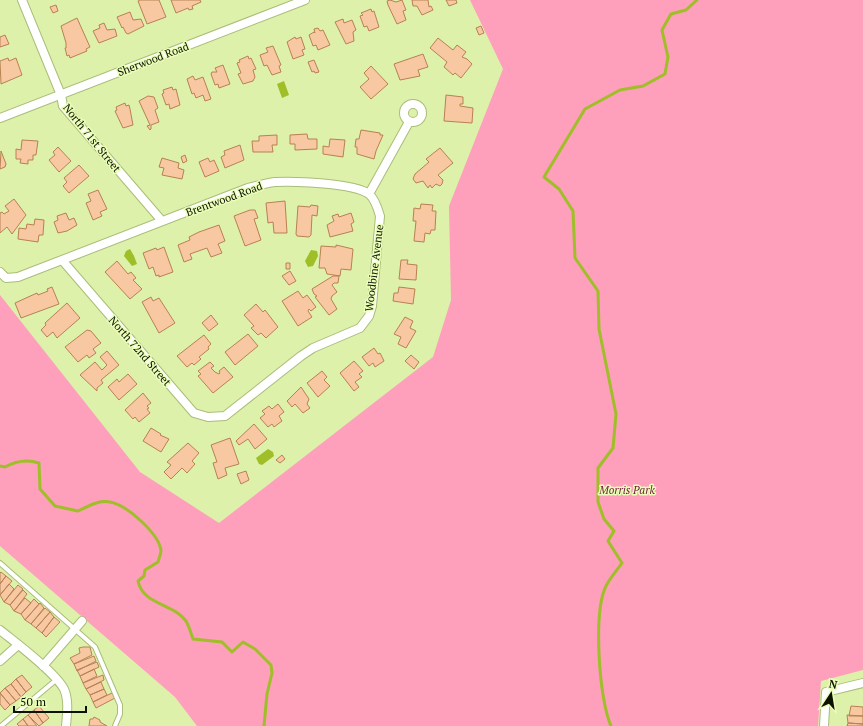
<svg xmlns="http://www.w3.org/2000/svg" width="863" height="726" viewBox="0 0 863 726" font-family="'PT Serif',serif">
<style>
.green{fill:#fe9fbb}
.water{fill:#9fbe27}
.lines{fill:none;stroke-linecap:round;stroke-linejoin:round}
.stream{stroke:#9fbe27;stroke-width:3}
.building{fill:#f7c8a2;stroke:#b88152}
.lane-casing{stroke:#aabd79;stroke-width:6}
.street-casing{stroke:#aabd79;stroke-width:10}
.lane{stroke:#fff;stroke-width:4}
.street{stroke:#fff;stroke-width:8}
.labels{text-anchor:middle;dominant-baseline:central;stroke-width:3;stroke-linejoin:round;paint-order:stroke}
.street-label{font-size:11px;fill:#0c1100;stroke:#eafeb8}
.park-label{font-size:11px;font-style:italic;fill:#711d3d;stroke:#eafeb8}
</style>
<rect width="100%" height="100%" fill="#ddf1ab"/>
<path class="green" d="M470,0H863V670L821,681L818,726H197L175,697L0,546V295L140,472L219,523L433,357L451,300L449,206L503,69Z"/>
<path class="water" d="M284,81L289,95L282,98L277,84Z
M130,249L134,256L137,264L132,266L124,256L126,251Z
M311,250L317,251L318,256L313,266L308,267L305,261Z
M268,449L273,452L274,456L262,465L259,464L256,458Z"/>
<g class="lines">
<path class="stream" d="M0,466L5,467C16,461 26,459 39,463L40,489L55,506L78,511C89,506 98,500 110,502C127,505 158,533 161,550C161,554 159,558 158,562L145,570L144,576L138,581C143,605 173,603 186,621C189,626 191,633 193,639L222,642L232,652L243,642L255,649L271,665L272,673L267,694L264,726
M611,726C599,700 593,612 606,586C610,578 617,570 622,563L608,541L614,531L604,519L598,502V468L613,448L616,414L599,329L598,291L575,258L573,211L559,189L544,177L585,109L620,90L643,86L665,74L668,57L662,30L671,14L686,10L697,0"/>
</g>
<path class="building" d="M140,0H159L166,17L147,24L138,1Z
M171,0H200L201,2L192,6L193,9L189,10L188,8L176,13Z
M390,0L396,2L402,0L406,10L403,11L406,20L397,24L388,5L387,1Z
M412,0H428L429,7L431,6L433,10L422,15L417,6H413Z
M446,0H456L457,3L449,6Z
M56,5L58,11L53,13L50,7Z
M371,9L372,12L374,11L379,27L369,31L367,26L364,27L360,16L363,15L361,13Z
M130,12L133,20L141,19L144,26L128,34L126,33L123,27L122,28L117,17Z
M77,18L90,47L86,49L87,51L70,58L69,55L67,56L65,48H66V43L61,26Z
M343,19L344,23L352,20L356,30L353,32L354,41L346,44L335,22Z
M104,23L107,30L115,29L117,36L99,43L93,31L100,28L99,25Z
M481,26L484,33L479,35L476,28Z
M318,28L320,31L323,30L330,45L318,50L316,45L313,46L309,35L314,32L315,33L314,29Z
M5,35L9,44L0,47V37Z
M295,37L296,39L301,37L305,49L302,50L304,55L293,59L287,42Z
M438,38L453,50L457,45L466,52L462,57L467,59L472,64L461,78L455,73L453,75L444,67L447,62L430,48Z
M273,46L281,65L279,66L281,72L272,75L267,65L264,66L260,55L268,52L266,48Z
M423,54L428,67L418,70L420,76L400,80L394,64Z
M248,56L249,59L251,58L256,69L253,70L255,77L253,81L243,84L238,74L241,73L237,63L240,62L239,60Z
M8,58L9,61L16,58L22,75L1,84L0,61Z
M314,60L319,72L315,73L314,71L312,72L308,62Z
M223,65L230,84L219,88L218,84L215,85L211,74L212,72H217L215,68Z
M371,66L388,84L371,99L360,87L369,79L364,73Z
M193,76L195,80L203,77L211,99L205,101L203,95L196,98L194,93L192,94L187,79Z
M172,87L173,90L176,89L180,105L170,109L169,104L166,105L162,94L164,93L163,90Z
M446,95L463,97V104H460V106L473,108L472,123L444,121Z
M148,96L154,97L158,108L155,110L159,122L151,125V129L150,130L147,126L150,125L139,101Z
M125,103L126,106L129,105L130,109L133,125L123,128L115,111L117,110L116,107Z
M361,130L380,133V135H383L376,151L374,159L357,154V147H355L356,139H359Z
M307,134L308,139H317V149L295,150V144H290V135Z
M277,135V145H272L273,152H253L252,141H259V136Z
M330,139L345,140L343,157L323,154V146L329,147Z
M22,140L38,141L36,155H33V160H28V164L20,163L21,159H16V149L21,150Z
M240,145L244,160L225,168L221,157L225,155L224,151Z
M58,147L71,161L59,172L49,160L55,155L53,152Z
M440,148L453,163L438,175L443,180L442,184L440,186L436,184L432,188L430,185L428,188L423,181L416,183L413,179L415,174L429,162L426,159Z
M1,151L6,164L5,167L0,169Z
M185,155L187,161L183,163L181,157Z
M162,158L179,163L178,168L184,170L182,179L162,175L164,168L159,167Z
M208,158L210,162L214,160L219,171L205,177L199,162Z
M79,165L89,176L69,193L63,186L67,182L64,178Z
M98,190L107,209L100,212L102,216L93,220L86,203L91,201L88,194Z
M14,199L26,215L12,234L7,227L0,233V213L2,212L4,214L9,211L5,206Z
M285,201L287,233H274L273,222L268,223L266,203Z
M421,204L433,205L432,211H436L435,230H431L430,234L425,233L424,242L414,241L416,221H413L414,208L420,209Z
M311,205L318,206L317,216L312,215L311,235L309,237L297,236L296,234L298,206L310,207Z
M250,210H255L258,218L254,219L261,240L245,246L234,216Z
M66,213L69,220L74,218L77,225L67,231L58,233L54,222L58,220L57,216Z
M351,213L354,222L351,224L353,231L330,237L327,225L334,221L332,216L338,214L339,217Z
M35,219L44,220L43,235H39L38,242L18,239L19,228L26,229L27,224L34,225Z
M219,225L225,241L218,244L222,253L211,257L207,248L190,254L192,259L184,262L178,245L190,240L189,237L199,232Z
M336,245L353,249L351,270L341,269L340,276L327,274L325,268H319L321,246L336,247Z
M164,247L173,272L159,277V275L156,276L153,267L149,269L143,253L156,248L157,250Z
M401,260H408L407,264L417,265L416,280L399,279Z
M117,261L128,274L131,272L136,278L133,280L142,289L130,299L105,272Z
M286,263H290V269H286Z
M290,271L296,281L289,285L282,276Z
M333,276H339L338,283H334L332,285L337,292L332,296L331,299L337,309L329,315L315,297L317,296L314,294L312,289Z
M52,287L59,304L21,318L15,303L37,293L38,295L48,291L47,289Z
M399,287L415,289L413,304L393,301L394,293H398Z
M298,291L303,298L307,295L316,307L311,311L309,309L308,311L312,317L298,326L282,301Z
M151,297L153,301L159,298L175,323L159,333L142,302Z
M67,303L80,318L57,338L53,332L47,337L41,330L46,325L45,323Z
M256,304L263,312L265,310L278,327L266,338L261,333L258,335L251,328L254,326L244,315Z
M211,315L218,324L209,331L202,323Z
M405,317L413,321L410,328L416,331L406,348L398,344L401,337L394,334Z
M87,330L91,331L101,343L93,349L96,353L89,358L87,355L78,362L65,347Z
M248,334L258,346L235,365L225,352Z
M204,335L211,344L208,347L209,349L199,357L201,359L194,365L192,363L187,367L177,356Z
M374,348L378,354L380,353L384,361L375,367L373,363L369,366L362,357Z
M107,351L119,365L101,380L103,383L97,388V391L80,375L95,362L102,370L107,365L100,357Z
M411,355L419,362L414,369L405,361Z
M354,361L363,371L359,374L362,377L355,382L359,387L354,391L340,373Z
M210,362L214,366L211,368L215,372L219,374L220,373L219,371L224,367L233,377L213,393L198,376L201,374L198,371Z
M322,371L327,377L324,380L330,386L318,397L307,383Z
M128,374L137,384L119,400L108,387L117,379L119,382Z
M301,387L309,399L307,404L310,408L303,413L295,404L292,407L287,401Z
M143,393L151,403L147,406L149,408L147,409L150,413L139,422L135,417L133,419L125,410Z
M278,404L284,412L279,416L282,421L274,427L272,424L268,427L260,418L265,414L262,411L269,406L272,409Z
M254,424L267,439L255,449L248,439L239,445L236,441Z
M151,428L161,434L160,435L169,439L161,452L143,441Z
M230,438L239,464L225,468L227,475L218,479L213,463L217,462L211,445Z
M188,443L199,453L192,461L195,464L187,473L182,468L171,479L164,472L171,465L167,462Z
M282,455L285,459L280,463L276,460Z
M246,471L249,480L241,484L237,474Z
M1,572L6,576L0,584V573Z
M6,576L12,581L0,595V584Z
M9,584L14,589L4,602L0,595Z
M18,585L23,589L10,605L4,602Z
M23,590L27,594L14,611L10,605Z
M25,598L31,603L21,614L14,611Z
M34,599L39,604L25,620L21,614Z
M40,603L44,608L31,624L25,620Z
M45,608L50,612L36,628L31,624Z
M50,612L54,617L42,633L36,628Z
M54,617L60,622L46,637L42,633Z
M83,647H90L92,655L74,664L70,658L80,653L79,648Z
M94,656L96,661L77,671L74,664Z
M97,662L99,667L80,676L77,670Z
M94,669L97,676L83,683L80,676Z
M22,675L32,687L26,692L16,679Z
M103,675L104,680L86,689L83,683Z
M16,679L26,692L21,697L11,684Z
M101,682L104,689L90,695L86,689Z
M11,684L21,697L16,701L5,688Z
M5,688L16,701L10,705L0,693Z
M104,689L107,695L93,702L90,695Z
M0,693L10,705L5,710L0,704Z
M112,693L115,698L96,708L93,702Z
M39,706L49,718L43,723L34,710Z
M851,706L863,707V716H849Z
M34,710L43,723L39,726L28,715Z
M28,715L37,726H28L23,719Z
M847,715L863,716V724L848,723Z
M94,717L100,720V722L107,726H89L90,719H93Z
M23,719L28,726H19L17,724Z
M848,723L863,724V726H847Z"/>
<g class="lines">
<g class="lane-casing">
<path id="lane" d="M0,563L95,647L120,705V714L115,726
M1,726L56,680"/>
</g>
<g class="street-casing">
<path id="street" d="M22,0L61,95L63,106L162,221
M404 113a9 9 0 1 1 18 0a9 9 0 1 1-18 0Z
M0,118L305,0
M369,194L409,122
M0,272L6,278L18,277L248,188C256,186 266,183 275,182C294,181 354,183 369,194C375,199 378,209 380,216L372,306L369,316L360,328L313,348L301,356L225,416L208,417L194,413L62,260
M0,630C16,643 55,672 64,689C69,700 67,714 66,726
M0,661L18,645
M43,666L82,621
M824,726L826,692L863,683"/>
</g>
<use href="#lane" class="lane"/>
<use href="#street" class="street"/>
</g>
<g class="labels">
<g class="street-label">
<text transform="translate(153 59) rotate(-21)">Sherwood Road</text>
<text transform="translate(92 138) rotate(51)">North 71st Street</text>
<text transform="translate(224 199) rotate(-20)">Brentwood Road</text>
<text transform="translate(374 268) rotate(-83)">Woodbine Avenue</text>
<text transform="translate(140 351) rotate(49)">North 72nd Street</text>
</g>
<g class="park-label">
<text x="627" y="490">Morris Park</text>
</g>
</g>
<g transform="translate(831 694) rotate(12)" stroke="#eafeb8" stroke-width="3" paint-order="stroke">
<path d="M0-3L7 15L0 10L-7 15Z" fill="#0c1100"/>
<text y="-6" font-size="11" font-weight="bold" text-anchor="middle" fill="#0c1100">N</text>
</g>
<path d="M14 706v6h72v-6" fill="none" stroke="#0c1100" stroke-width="2"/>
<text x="20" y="706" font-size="12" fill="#0c1100" stroke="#eafeb8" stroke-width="3" paint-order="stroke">50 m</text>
</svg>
